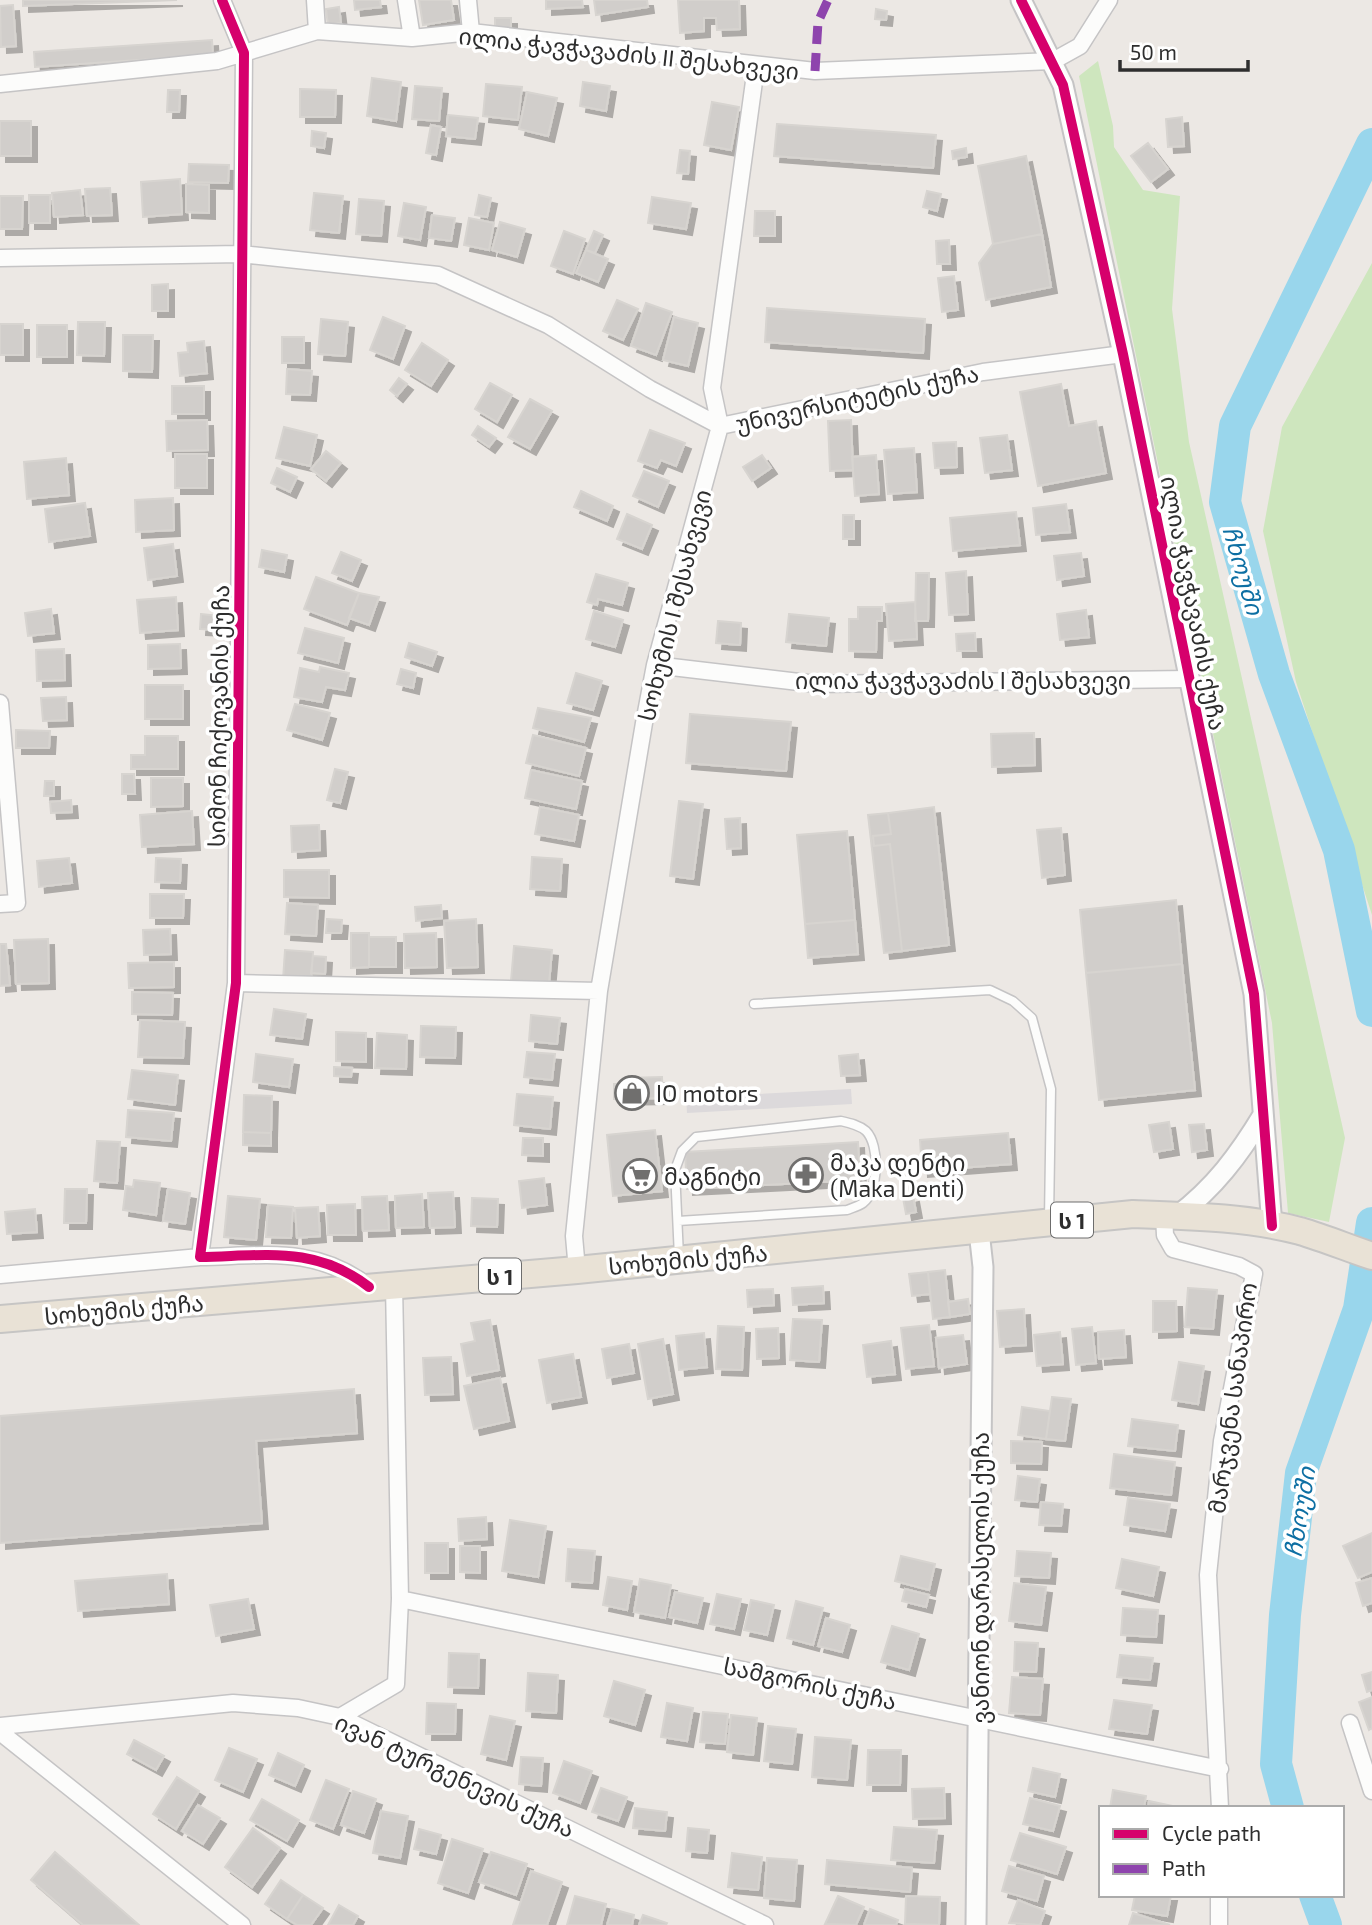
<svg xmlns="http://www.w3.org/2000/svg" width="1372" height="1925" viewBox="0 0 1372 1925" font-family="'Exo 2','Noto Sans Georgian',sans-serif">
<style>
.industrial{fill:#dcd9db}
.green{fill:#cee6be}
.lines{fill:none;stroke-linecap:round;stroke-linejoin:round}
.river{stroke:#99d6ec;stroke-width:32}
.building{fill:#d1cecb;stroke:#d7d4d0;stroke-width:2;filter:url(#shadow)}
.service-casing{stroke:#c5c4c5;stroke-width:11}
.minor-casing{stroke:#c5c4c5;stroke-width:19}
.tertiary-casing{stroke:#c5c4c5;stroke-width:23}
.trunk-casing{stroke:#c6c5c4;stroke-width:30}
.service{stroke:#fcfcfb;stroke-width:8}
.minor{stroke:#fcfcfb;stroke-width:16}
.tertiary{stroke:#fcfcfb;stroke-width:19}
.trunk{stroke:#e9e2d6;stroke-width:26}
.quiet{stroke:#8e44ad;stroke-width:9;stroke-dasharray:18 9;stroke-linecap:butt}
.cycleway-casing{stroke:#fff;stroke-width:15}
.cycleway{stroke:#d6006c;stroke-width:10}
.labels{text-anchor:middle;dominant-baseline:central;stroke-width:7;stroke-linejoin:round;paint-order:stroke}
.shield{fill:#fff;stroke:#6d6d6d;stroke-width:2}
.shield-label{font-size:21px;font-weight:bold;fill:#2e2e2e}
.street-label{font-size:23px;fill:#2e2e2e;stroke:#fff}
.poi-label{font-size:23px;fill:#2e2e2e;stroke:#fff;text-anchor:start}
.water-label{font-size:24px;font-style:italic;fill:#0d6fa3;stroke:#fff}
</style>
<defs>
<filter id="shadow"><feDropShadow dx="6" dy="6" stdDeviation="0" flood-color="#0004"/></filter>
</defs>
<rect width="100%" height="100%" fill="#ece8e4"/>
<path class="industrial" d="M851,1089L852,1104L687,1113L686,1098Z"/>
<path class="green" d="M1098,61L1113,126L1114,147L1143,190L1180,196L1172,309L1189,442L1345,1138L1329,1222L1288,1213L1272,1023L1079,76Z
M1372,263V915L1296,682L1263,531L1282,427Z"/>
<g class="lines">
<path class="river" d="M1372,144L1235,426L1225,502L1274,674L1339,850L1372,1011
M1288,1808L1276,1764L1285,1615L1301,1473L1359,1309L1372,1223
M1315,1895L1326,1925"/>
</g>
<path class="building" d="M23,0H177L23,6Z
M354,0H380L381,7L355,10Z
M419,0H451L454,20L423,25Z
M546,0H582L583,7L546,9Z
M594,0H647L648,7L596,15Z
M678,0H739L740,29L717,30L716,18H704V31L680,33Z
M13,5L16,46L1,47L0,6Z
M339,7L341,23L328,25L326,9Z
M876,9L887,11L886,20L875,19Z
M495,18H511V33H495Z
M212,40L213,55L35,67L34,52Z
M372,78L401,82L396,121L367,116Z
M583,82L610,86L606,111L580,106Z
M486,84L522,87L518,120L483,116Z
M415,86L442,88L439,121L412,119Z
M300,89L336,90L335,117H300Z
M168,90H180L179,112H167Z
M527,92L557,98L548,136L519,129Z
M712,102L739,107L731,150L704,145Z
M448,115L478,118L475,139L446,136Z
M1182,117L1184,146L1168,147L1166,119Z
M0,121H31V156H0Z
M777,124L936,135L933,168L774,156Z
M431,125L441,127L436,155L426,153Z
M312,131L326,133L324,148L311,146Z
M1148,143L1168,169L1151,182L1131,156Z
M966,148L967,157L953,159L952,151Z
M680,150L690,151L688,174L677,173Z
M1026,156L1042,234L993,244L978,166Z
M189,164L229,165L228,183L188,182Z
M180,179L182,214L143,217L141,182Z
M186,184L209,185V213L186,212Z
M110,188L112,215L87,216L85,189Z
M80,190L83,215L54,217L52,193Z
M927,191L941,194L937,211L923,207Z
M314,193L343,196L339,233L310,230Z
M29,195H50V223H29Z
M479,195L491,198L487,217L475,215Z
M0,196H23L22,229H0Z
M652,197L691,203L686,229L648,223Z
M359,199L384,201L381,236L356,234Z
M404,203L426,207L420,240L398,236Z
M755,211H775V236H754Z
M432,215L455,218L451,241L429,238Z
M469,218L494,223L489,250L464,245Z
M500,222L525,229L517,257L492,250Z
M564,231L585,239L573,274L551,266Z
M594,231L603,235L595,253L586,250Z
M1042,234L1051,287L986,300L979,263L993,244Z
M949,240L950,264H937L936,241Z
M586,250L608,259L598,282L576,273Z
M954,276L958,310L942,312L938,278Z
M168,284V311H152V285Z
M617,300L638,309L623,340L603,331Z
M646,303L672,312L656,355L631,346Z
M767,308L925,319L923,353L765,342Z
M383,317L405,326L393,359L370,350Z
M674,317L698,323L688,366L663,360Z
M321,319L348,322L345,356L318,354Z
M78,322H105L104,356L77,355Z
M0,324H23V355H0Z
M37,325H67V357H37Z
M123,335H153L152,372L123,371Z
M282,337H304V363H282Z
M204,341L207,373L180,376L178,353L188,352L187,343Z
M422,343L448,360L431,386L405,370Z
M287,369L312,371L310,395L286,394Z
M399,378L407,384L397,396L390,390Z
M490,383L512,395L497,422L475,409Z
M1061,384L1069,426L1096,421L1106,473L1038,486L1020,392Z
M172,386H204V414H172Z
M530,399L552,411L530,449L508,437Z
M207,420L208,450L167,451L166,421Z
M851,420L853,470L830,471L828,421Z
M478,426L496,438L489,447L472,435Z
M284,427L317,435L310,466L276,458Z
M650,430L685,443L676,466L661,460L657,468L638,461Z
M1007,435L1012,470L985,473L980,438Z
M956,442L957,467L935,468L933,443Z
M914,448L917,492L888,494L884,450Z
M326,451L341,463L326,481L311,469Z
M175,454H207V488H175Z
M762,455L771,468L752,481L743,467Z
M876,455L879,494L855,496L852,457Z
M66,458L69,495L27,499L24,462Z
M277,468L297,477L290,492L271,483Z
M644,471L669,481L658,507L633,496Z
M581,491L613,506L607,521L574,507Z
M173,498L174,530L136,532L135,500Z
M85,503L90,536L49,542L45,509Z
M1066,504L1070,532L1036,535L1033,508Z
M1016,512L1020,545L953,551L950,518Z
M627,514L652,525L642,549L617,539Z
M843,515H854V539H843Z
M173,544L177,576L148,580L144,548Z
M262,550L287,555L284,572L259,567Z
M341,552L361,560L352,581L332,573Z
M1081,553L1084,576L1057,580L1054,556Z
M966,571L968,614L949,615L946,573Z
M916,573H929L928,621H915Z
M596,574L628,583L622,605L598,599L597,605L587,602Z
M316,577L359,593L347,625L304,609Z
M359,593L379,597L369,625L349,618Z
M176,597L178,630L140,633L137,600Z
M915,602L917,639L889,641L886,604Z
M858,607H882V621H877L876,652L849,651V619H858Z
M51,609L54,633L28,636L25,613Z
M1086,610L1089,637L1060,640L1057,614Z
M594,611L623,620L615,647L586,639Z
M201,614L219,616L218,630L200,629Z
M789,614L829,618L826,646L786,642Z
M718,621L741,623L740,645L716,643Z
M305,628L344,638L338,663L298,653Z
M975,633L976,651H957L956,634Z
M409,643L437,652L432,666L405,657Z
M180,644L181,668L148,669V645Z
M64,649L65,680L37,681L36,650Z
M320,667L349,673L345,690L326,687L322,702L294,697L300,668L319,672Z
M401,669L416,673L413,688L397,684Z
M576,673L602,681L593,710L567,703Z
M145,685H183V719H145Z
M66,697L67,720L43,721L41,698Z
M295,704L330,713L322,740L287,730Z
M538,708L591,718L584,742L533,728Z
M690,714L791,722L786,771L686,763Z
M16,730L50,731L49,748H16Z
M1034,733L1035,765L992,767L991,734Z
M533,735L586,748L579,776L526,763Z
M145,736H178V769H131V755H145Z
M335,769L348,772L340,803L327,800Z
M531,770L582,781L576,809L525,798Z
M122,774H134L135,794H122Z
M151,778H183V806L151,807Z
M45,781H54V796H44Z
M71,800L72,812L51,813L50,802Z
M679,801L703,804L693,879L670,876Z
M540,807L579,815L574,841L535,834Z
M934,807L949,945L902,951L890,844L874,846L873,836L891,834L888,813Z
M192,811L194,844L142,847L140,815Z
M888,813L891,834L873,836L874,846L890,844L902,951L884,953L868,815Z
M740,818L741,848L727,849L725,819Z
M319,825L320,850L292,852L291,826Z
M1061,828L1065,875L1042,878L1037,830Z
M847,831L855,920L805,924L797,835Z
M532,857L562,859L560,891L530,889Z
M69,858L72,883L39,887L37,861Z
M156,858L181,859L180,883L155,882Z
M284,870H329V898L284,897Z
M150,894H184L183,918H150Z
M1176,900L1182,964L1086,973L1080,910Z
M287,903L318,905L316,936L285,934Z
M441,905L442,918L416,921L415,907Z
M327,919L342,920L341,933H326Z
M476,919L478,967L447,968L444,921Z
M855,920L858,954L808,958L805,924Z
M170,929L171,954L144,955L143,930Z
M351,933H369V967L351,968Z
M436,933L437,967L405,968L404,934Z
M369,937H396V967H369Z
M48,939L49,983L16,984L14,940Z
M0,944H6L10,985L0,986Z
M514,946L552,950L549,984L511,981Z
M285,950L313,952L311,982L283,980Z
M313,956L326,957L325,974L311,973Z
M174,962V987L129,988L128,963Z
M1182,964L1195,1090L1099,1100L1086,973Z
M132,992L173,993L172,1015L132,1014Z
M274,1009L306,1014L302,1039L270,1035Z
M531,1015L560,1018L557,1044L529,1041Z
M140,1020L185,1022L183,1058L138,1057Z
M421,1026L456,1027L455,1058L420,1057Z
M336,1032L366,1033V1062L336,1061Z
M377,1033L407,1035L406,1069L375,1068Z
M527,1052L555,1054L552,1080L524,1077Z
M256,1054L293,1059L289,1087L253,1082Z
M858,1054L860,1075L841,1076L839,1056Z
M334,1067L352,1068L351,1077L334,1076Z
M132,1070L178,1075L175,1105L128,1099Z
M662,1077L663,1098L614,1099V1084H626L625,1078Z
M517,1094L553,1097L550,1129L514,1125Z
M244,1095L272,1096L271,1133L243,1132Z
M128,1110L174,1113L171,1141L126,1137Z
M1169,1122L1173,1149L1154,1152L1149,1125Z
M1204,1124L1207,1150L1192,1152L1189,1125Z
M655,1130L662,1191L613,1196L607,1135Z
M243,1132L271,1133V1146L243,1145Z
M1008,1133L1011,1164L922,1171L920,1140Z
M523,1138H543V1156L522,1155Z
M97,1141L120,1142L117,1183L94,1181Z
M858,1142L860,1180L687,1189L685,1152Z
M544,1178L547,1205L522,1208L519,1181Z
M134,1180L160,1183L156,1215L123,1210L126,1186L133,1187Z
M65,1189H87L86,1223H64Z
M168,1189L190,1193L185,1224L163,1221Z
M453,1192L455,1227L430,1228L428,1193Z
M422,1194L424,1227L396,1228L395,1196Z
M228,1196L260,1199L256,1240L224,1237Z
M387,1196L389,1230L363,1231L362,1197Z
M913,1196L916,1212L906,1214L903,1198Z
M472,1198L498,1199L497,1227L471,1226Z
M355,1204L356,1235H328L327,1205Z
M268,1205L293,1207L291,1238L266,1237Z
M318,1207L320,1236L297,1238L295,1208Z
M35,1209L37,1232L7,1234L5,1212Z
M945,1270L950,1317L933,1319L928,1272Z
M928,1272L930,1294L912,1296L909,1274Z
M823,1286L824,1303L793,1305L792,1288Z
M1188,1288L1217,1290L1213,1329L1185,1327Z
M773,1289L774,1305L748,1307L747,1290Z
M968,1299L970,1314L950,1317L948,1302Z
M1153,1301H1176L1177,1331L1153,1332Z
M1024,1309L1026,1345L1000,1347L997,1311Z
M793,1319L822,1320L819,1362L790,1360Z
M490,1320L499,1370L467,1376L461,1344L475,1341L471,1323Z
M929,1325L934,1366L906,1369L901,1328Z
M718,1326L744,1327L742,1370L716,1369Z
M1092,1327L1096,1363L1076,1365L1072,1329Z
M778,1328L779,1358L757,1359L756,1329Z
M1124,1330L1126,1357L1099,1359L1098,1332Z
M1060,1332L1063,1364L1037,1366L1034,1335Z
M704,1333L707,1367L679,1370L676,1336Z
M963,1335L967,1364L939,1368L936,1338Z
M663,1339L673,1394L648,1399L638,1344Z
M891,1341L895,1374L867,1377L863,1345Z
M629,1344L634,1373L607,1378L602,1349Z
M573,1354L581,1397L547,1403L539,1360Z
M451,1357L453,1394L425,1395L423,1358Z
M1179,1362L1204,1366L1198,1404L1172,1400Z
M500,1378L509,1421L474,1429L464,1386Z
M354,1389L357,1433L256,1441L262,1523L0,1543V1416Z
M1052,1397L1071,1399L1065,1441L1046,1439Z
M1022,1407L1050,1411L1046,1439L1018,1435Z
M1132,1419L1178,1425L1175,1451L1128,1446Z
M1011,1441L1042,1442L1041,1464L1011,1463Z
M1114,1454L1175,1462L1171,1495L1110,1488Z
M1018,1476L1040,1479L1037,1502L1015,1500Z
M1128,1498L1170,1504L1165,1531L1124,1525Z
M1041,1502L1063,1504L1061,1526L1039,1525Z
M486,1517L487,1539L459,1541L458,1519Z
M510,1520L546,1526L538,1577L502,1571Z
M1372,1533V1572L1358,1578L1343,1546Z
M425,1543H448V1573H425Z
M460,1546H480V1573L460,1572Z
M568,1549L595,1551L592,1583L566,1581Z
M1017,1551L1051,1553L1049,1578L1015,1576Z
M901,1556L935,1564L929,1590L895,1581Z
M1122,1559L1159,1567L1153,1596L1116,1588Z
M167,1574L169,1604L78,1611L75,1581Z
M608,1577L632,1581L627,1610L603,1605Z
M1372,1578V1603L1363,1606L1356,1583Z
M640,1579L671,1585L665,1618L634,1612Z
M1014,1583L1046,1587L1041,1625L1009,1621Z
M905,1589L929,1595L926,1607L902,1601Z
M675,1592L703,1598L697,1623L669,1617Z
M717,1594L741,1599L734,1629L710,1624Z
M248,1599L254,1629L216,1636L210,1605Z
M751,1600L774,1605L767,1635L744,1630Z
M796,1601L823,1608L813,1645L787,1638Z
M1123,1608L1158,1610L1156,1637L1121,1635Z
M826,1618L850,1625L842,1652L818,1646Z
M892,1626L919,1634L909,1670L881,1662Z
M1015,1642L1038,1643L1036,1672L1014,1671Z
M449,1653L479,1654L478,1688L448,1687Z
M1120,1655L1153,1658L1150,1680L1117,1677Z
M1372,1672V1690L1367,1692L1362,1675Z
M528,1673L558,1675L556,1713L526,1711Z
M1012,1677L1043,1679L1040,1715L1009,1713Z
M614,1681L645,1690L635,1725L604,1716Z
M1372,1697V1728L1369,1730L1359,1702Z
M1114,1700L1152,1705L1147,1734L1109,1729Z
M427,1703L456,1704L455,1734H426Z
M667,1703L693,1708L687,1741L661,1737Z
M703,1712L728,1714L725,1744L700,1742Z
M731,1715L757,1718L753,1755L727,1752Z
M490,1716L515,1721L506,1760L481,1754Z
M768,1726L796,1729L792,1764L764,1761Z
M815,1737L851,1740L847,1780L812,1777Z
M134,1740L164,1756L156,1770L127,1754Z
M229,1748L257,1759L243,1792L215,1780Z
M868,1750H901L900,1785H867Z
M278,1753L304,1765L295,1786L269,1775Z
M521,1757L543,1758L541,1786L519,1784Z
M564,1761L592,1771L580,1803L553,1793Z
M1033,1768L1060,1774L1055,1797L1028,1791Z
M177,1777L199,1791L176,1829L153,1814Z
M326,1780L349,1789L333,1829L310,1820Z
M601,1788L627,1797L618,1821L592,1812Z
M944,1788L945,1818L913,1819L912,1789Z
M1113,1790L1146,1796L1144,1808H1110Z
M353,1791L376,1799L364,1833L341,1825Z
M1030,1798L1060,1806L1053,1831L1023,1824Z
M262,1799L299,1820L287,1841L250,1820Z
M1149,1801L1182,1808H1148Z
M198,1805L220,1818L203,1844L182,1831Z
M635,1808L667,1812L665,1831L633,1828Z
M381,1811L408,1816L400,1858L373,1853Z
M894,1827L937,1830L934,1863L891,1860Z
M253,1828L280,1848L252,1887L225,1867Z
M688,1828L709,1830L707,1853L686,1851Z
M419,1829L441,1835L436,1854L414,1849Z
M1020,1833L1066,1847L1057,1874L1011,1860Z
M452,1839L483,1849L468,1893L438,1883Z
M55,1852L139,1925H83L31,1880Z
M491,1852L527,1864L516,1895L479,1882Z
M732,1853L762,1857L758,1890L728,1887Z
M767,1858L797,1860L794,1901L764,1898Z
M827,1860L912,1868L910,1892L825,1884Z
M1009,1866L1044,1876L1037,1901L1002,1891Z
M531,1871L562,1882L547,1925H513Z
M281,1880L303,1895L287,1919L265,1904Z
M303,1895L323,1908L311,1925H297L287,1919Z
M1135,1895H1171L1167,1916L1132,1910Z
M575,1896L606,1904L601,1925H567Z
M838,1896L864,1907L856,1925L825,1924Z
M906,1896L940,1897L939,1925L905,1924Z
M1018,1900L1045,1911L1040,1925L1009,1923Z
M339,1905L358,1916L353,1925H328Z
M612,1909L634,1915L632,1925H607Z
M870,1909L898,1920L896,1925H864Z
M1133,1913L1170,1925H1129Z
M643,1915L667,1923L666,1925H639Z"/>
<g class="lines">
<g class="service-casing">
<path id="service" d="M754,1004L990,990L1013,1001L1032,1018L1051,1089L1049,1219
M678,1221L847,1210C852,1208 859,1206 863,1203C879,1191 880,1145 866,1131C859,1125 850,1123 841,1121L696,1137L682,1151L675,1170L679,1257"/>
</g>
<g class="minor-casing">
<path id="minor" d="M222,0L244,53L236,983L200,1257C264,1256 315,1245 369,1287
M315,0L317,31
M406,0L412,38
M468,0L471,32
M0,84L217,61L317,31L412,38L471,32L815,71L1053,61L1080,46L1109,0
M0,258L241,254L438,275L548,325L650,389L720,426L983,372L1123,354
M655,665L816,684L1188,679
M0,703L17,903L0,904
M236,983L599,991
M1164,1215L1165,1235L1173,1249L1239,1266L1254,1274L1222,1441L1208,1575L1220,1808
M577,1270L574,1236L599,991L644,723L655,665L720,426L712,388L756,67
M0,1275L200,1257
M400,1599L1220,1769
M340,1717L396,1684L400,1599L394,1285
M1350,1723L1372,1791
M0,1726L233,1703L298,1708L340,1717L765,1925
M0,1732L242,1925
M1219,1925V1895"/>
</g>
<g class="tertiary-casing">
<path id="tertiary" d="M1021,0L1063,85L1123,354L1254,994L1272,1226
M1177,1216C1214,1188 1239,1155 1263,1115
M976,1925L983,1267L979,1231"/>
</g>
<g class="trunk-casing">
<path id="trunk" d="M0,1319L577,1270L1133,1214C1188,1216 1247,1217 1300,1231C1324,1238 1348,1248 1372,1256"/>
</g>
<use href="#service" class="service"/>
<use href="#minor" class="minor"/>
<use href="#tertiary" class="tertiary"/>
<use href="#trunk" class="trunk"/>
<path class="quiet" d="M815,71L818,22L828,0"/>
<g class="cycleway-casing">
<path id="cycleway" d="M222,0L244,53L236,983L200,1257C264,1256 315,1245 369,1287
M1021,0L1063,85L1123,354L1254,994L1272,1226"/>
</g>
<use href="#cycleway" class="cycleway"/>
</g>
<defs>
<g id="shop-ring" transform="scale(1.75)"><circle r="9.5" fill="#fff" stroke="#706f6e" stroke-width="1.5"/><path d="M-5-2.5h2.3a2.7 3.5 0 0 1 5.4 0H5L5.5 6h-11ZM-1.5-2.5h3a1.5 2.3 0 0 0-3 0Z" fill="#706f6e"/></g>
<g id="pharmacy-ring" transform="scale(1.75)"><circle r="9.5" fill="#fff" stroke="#706f6e" stroke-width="1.5"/><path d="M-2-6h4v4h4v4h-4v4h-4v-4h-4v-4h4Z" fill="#706f6e"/></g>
<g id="supermarket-ring" transform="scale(1.75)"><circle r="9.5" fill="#fff" stroke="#706f6e" stroke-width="1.5"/><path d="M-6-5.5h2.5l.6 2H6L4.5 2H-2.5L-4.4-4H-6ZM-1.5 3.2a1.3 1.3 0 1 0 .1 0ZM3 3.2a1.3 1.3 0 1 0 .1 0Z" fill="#706f6e"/></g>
</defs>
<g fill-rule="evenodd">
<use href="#shop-ring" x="632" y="1093"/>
<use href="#pharmacy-ring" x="806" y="1175"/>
<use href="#supermarket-ring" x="640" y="1176"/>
</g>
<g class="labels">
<g class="shield">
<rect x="1051" y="1202.5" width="42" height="35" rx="5"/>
<rect x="479" y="1258.5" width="42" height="35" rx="5"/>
</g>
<g class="shield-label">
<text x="1072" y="1220">ს 1</text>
<text x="500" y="1276">ს 1</text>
</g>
<g class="street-label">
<text transform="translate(629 53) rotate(6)">ილია ჭავჭავაძის II შესახვევი</text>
<text transform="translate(857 398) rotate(-12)">უნივერსიტეტის ქუჩა</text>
<text transform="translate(1194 603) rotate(79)">ილია ჭავჭავაძის ქუჩა</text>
<text transform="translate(674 605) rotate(-76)">სოხუმის I შესახვევი</text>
<text x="963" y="680">ილია ჭავჭავაძის I შესახვევი</text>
<text transform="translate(218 716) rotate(-89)">სიმონ ჩიქოვანის ქუჩა</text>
<text transform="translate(688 1259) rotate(-5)">სოხუმის ქუჩა</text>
<text transform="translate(124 1309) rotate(-5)">სოხუმის ქუჩა</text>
<text transform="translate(1232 1398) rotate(-82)">მარჯვენა სანაპირო</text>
<text transform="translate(980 1578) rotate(-90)">ვანიონ დარასელის ქუჩა</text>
<text transform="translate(810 1683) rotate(12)">სამგორის ქუჩა</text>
<text transform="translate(455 1775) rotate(25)">ივან ტურგენევის ქუჩა</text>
</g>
<g class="poi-label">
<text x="656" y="1093">IO motors</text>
<text x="830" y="1162">მაკა დენტი<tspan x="830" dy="26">(Maka Denti)</tspan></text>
<text x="664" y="1176">მაგნიტი</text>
</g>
<g class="water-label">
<text transform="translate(1244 570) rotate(74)">ჩხოუში</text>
<text transform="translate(1299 1512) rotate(-81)">ჩხოუში</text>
</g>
</g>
<rect x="1099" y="1806" width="245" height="91" fill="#ffffff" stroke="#ababab" stroke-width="2"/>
<rect x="1113" y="1829" width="35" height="10" fill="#d6006c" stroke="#ababab" stroke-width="2"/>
<text x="1162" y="1841" font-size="21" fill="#2e2e2e">Cycle path</text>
<rect x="1113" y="1864" width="35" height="10" fill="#8e44ad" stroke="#ababab" stroke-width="2"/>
<text x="1162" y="1876" font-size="21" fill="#2e2e2e">Path</text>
<path d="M1120 60v10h128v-10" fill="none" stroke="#2e2e2e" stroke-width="3.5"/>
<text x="1130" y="60" font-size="21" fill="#2e2e2e" stroke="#ffffff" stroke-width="5" paint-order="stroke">50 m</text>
</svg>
